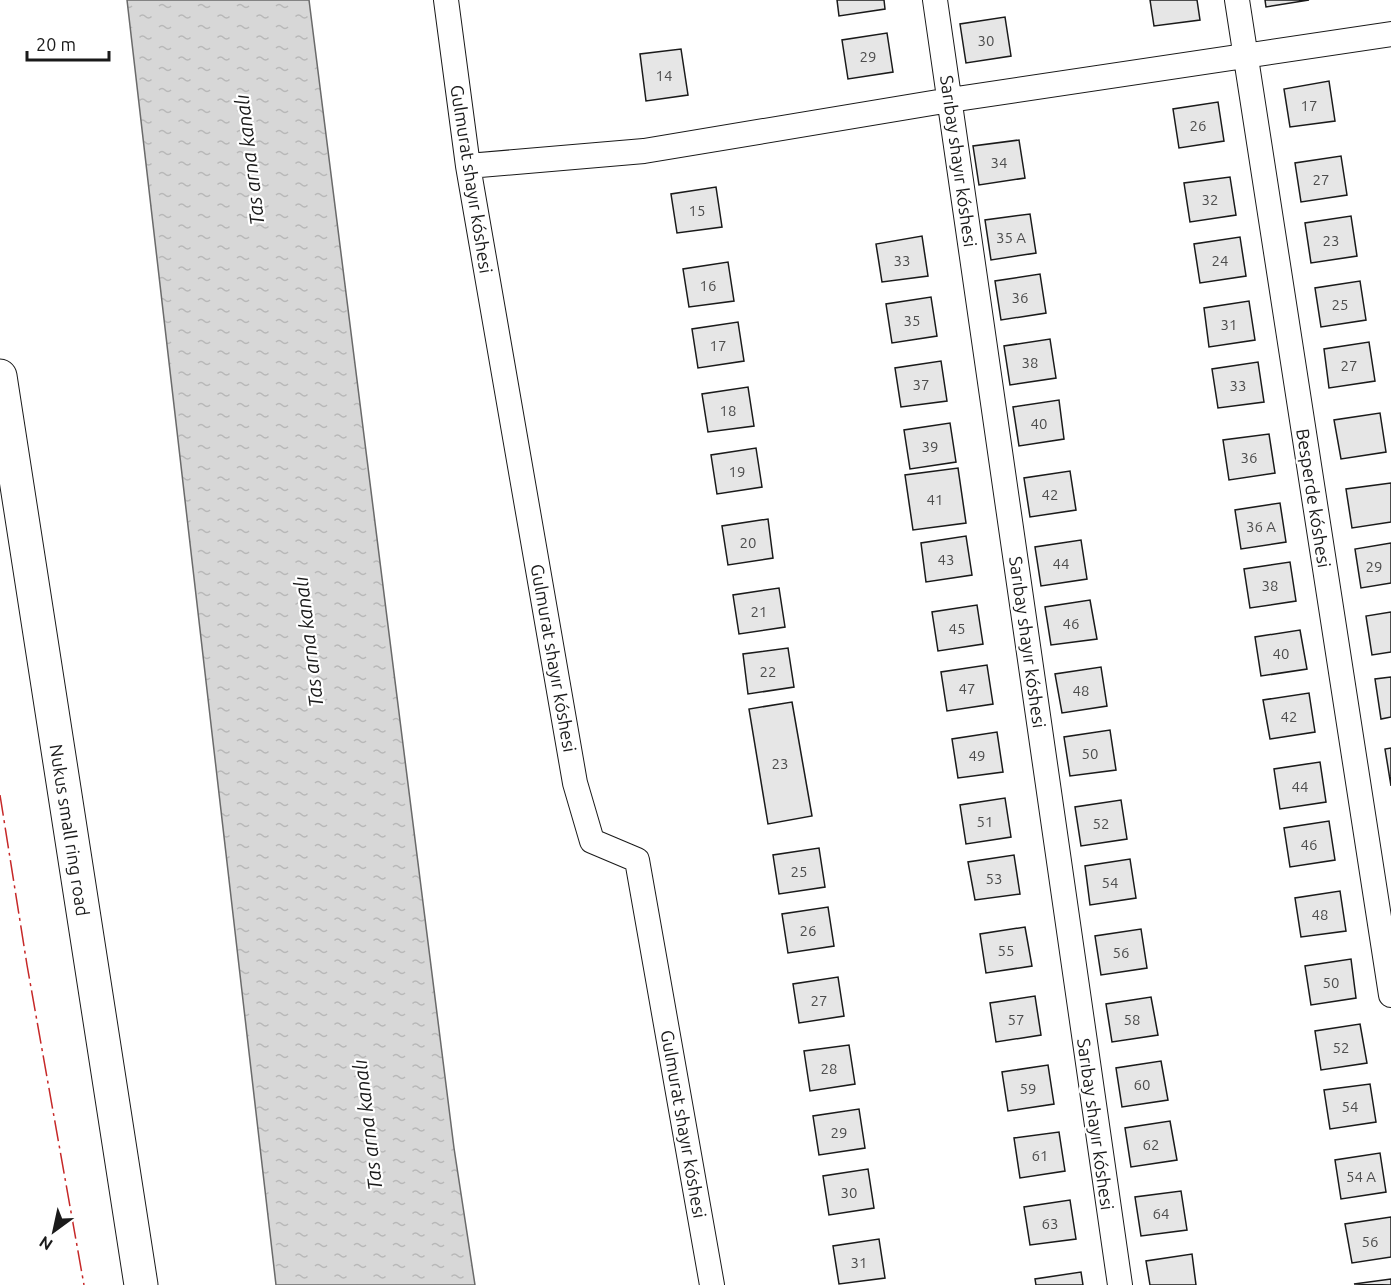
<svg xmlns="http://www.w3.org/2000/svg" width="1391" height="1285" viewBox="0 0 1391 1285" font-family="Ubuntu,sans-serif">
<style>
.water{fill:url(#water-ripples);stroke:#6a6a6a;stroke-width:1.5}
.building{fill:#e6e6e6;stroke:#1a1a1a;stroke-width:1.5}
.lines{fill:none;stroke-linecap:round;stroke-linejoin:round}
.minor-casing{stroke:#1a1a1a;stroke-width:26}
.secondary-casing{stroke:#1a1a1a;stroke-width:35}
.minor{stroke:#fff;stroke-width:24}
.secondary{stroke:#fff;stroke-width:33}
.power{stroke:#c62828;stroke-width:1.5;stroke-dasharray:21 4.5 3 4.5;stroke-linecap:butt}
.labels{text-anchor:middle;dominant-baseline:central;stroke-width:4.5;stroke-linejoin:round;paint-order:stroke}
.number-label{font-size:15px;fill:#4d4d4d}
.street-label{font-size:18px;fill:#1a1a1a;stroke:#fff}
.water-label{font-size:20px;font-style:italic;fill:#1a1a1a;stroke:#fff}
</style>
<defs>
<pattern id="water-ripples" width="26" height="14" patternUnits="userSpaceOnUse" patternTransform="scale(1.5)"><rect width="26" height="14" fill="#d7d7d7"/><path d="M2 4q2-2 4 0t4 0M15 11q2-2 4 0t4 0" fill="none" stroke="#b8b8b8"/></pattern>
</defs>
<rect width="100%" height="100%" fill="#fff"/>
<path class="water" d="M127,0H309L454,1148L475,1285H276Z"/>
<path class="building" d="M837,0H884L885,9L839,16Z
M1150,0H1197L1200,20L1154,26Z
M1265,0H1309L1266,7Z
M1005,17L1011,56L966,63L960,24Z
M887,33L893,72L848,79L842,40Z
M681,49L688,95L646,101L640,54Z
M1329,81L1335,121L1290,127L1284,89Z
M1218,102L1224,141L1179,148L1173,109Z
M1019,140L1025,178L979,185L973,146Z
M1341,156L1347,195L1301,202L1295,163Z
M1230,177L1236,215L1190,222L1184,183Z
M716,187L722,227L677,233L671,194Z
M1030,214L1036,253L991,260L985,220Z
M1351,216L1357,256L1311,263L1305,223Z
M922,236L928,276L882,282L876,244Z
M1240,237L1246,276L1200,283L1194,244Z
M728,262L734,301L689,307L683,269Z
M1040,274L1046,313L1001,320L995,281Z
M1360,281L1366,320L1321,327L1315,288Z
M931,297L937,336L892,343L886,304Z
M1249,301L1255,340L1209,347L1204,308Z
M738,322L744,361L698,368L692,329Z
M1050,339L1056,378L1010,385L1004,346Z
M1369,342L1375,381L1329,388L1324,349Z
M941,361L947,401L901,407L895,368Z
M1258,362L1264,402L1218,408L1212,369Z
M748,387L754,426L708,432L702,394Z
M1059,400L1064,439L1019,446L1013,407Z
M1380,413L1386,452L1341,459L1334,420Z
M950,423L956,462L910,469L904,430Z
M1269,434L1275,473L1229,480L1223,440Z
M756,448L762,487L717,494L711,455Z
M958,468L966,523L913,530L905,475Z
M1070,471L1076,510L1030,517L1024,478Z
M1391,483V522L1352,528L1346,489Z
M1280,503L1286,542L1241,549L1235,510Z
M768,519L773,558L728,565L722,526Z
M966,536L972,575L926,582L921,543Z
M1081,540L1087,579L1041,586L1035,547Z
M1391,543V583L1361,588L1355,549Z
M1290,562L1296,601L1250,608L1244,569Z
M779,588L785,627L739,634L733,595Z
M1090,600L1097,639L1051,645L1045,607Z
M977,605L983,644L938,651L932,612Z
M1391,612V652L1372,655L1366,616Z
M1300,630L1307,669L1261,676L1255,637Z
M788,648L794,687L748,694L743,654Z
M987,665L993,704L947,711L941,672Z
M1101,667L1107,706L1062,713L1055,674Z
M1391,677V717L1381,719L1375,679Z
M1309,693L1315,732L1270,739L1263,700Z
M792,702L812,816L768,824L749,709Z
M1110,730L1116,770L1070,776L1064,737Z
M997,732L1003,772L958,778L952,739Z
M1391,748V786L1385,749Z
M1320,762L1326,802L1280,809L1274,769Z
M1005,798L1011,837L966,844L960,805Z
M1121,800L1127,839L1081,846L1075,807Z
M1329,821L1335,860L1290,867L1284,828Z
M819,848L825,887L779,894L773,855Z
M1014,855L1020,894L975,900L968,862Z
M1130,859L1136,898L1090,905L1085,866Z
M1340,891L1346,931L1301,937L1295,898Z
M828,907L834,946L788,953L782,914Z
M1025,927L1032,966L986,973L980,934Z
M1141,929L1147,968L1101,975L1095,936Z
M1351,959L1356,998L1311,1005L1305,966Z
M838,977L844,1016L799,1023L793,984Z
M1035,996L1041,1035L996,1042L990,1003Z
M1151,997L1158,1035L1112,1042L1106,1004Z
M1360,1024L1367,1063L1321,1070L1315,1031Z
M849,1045L855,1084L810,1091L804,1051Z
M1161,1061L1168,1100L1122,1107L1116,1068Z
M1048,1065L1054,1104L1008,1111L1002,1072Z
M1370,1084L1376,1122L1330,1129L1324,1090Z
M859,1109L865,1148L819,1155L813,1116Z
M1170,1121L1177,1160L1131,1167L1125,1128Z
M1059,1132L1065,1171L1020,1178L1014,1138Z
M1380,1153L1386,1192L1341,1199L1335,1160Z
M868,1169L874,1208L829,1215L823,1176Z
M1181,1191L1187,1230L1141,1236L1135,1197Z
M1070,1200L1076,1239L1030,1245L1024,1207Z
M1391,1217V1257L1352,1263L1345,1224Z
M879,1239L885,1278L839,1284L833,1246Z
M1192,1254L1196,1285H1150L1146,1261Z
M1081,1272L1083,1285H1036L1035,1279Z
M1391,1279V1285L1354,1284Z"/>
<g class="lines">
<g class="minor-casing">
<path id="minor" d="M446,0L468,166L575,783L592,841L637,860L712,1285
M935,0L1120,1285
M1237,0L1391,995
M468,166L644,151L950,100L1391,34"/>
</g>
<g class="secondary-casing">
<path id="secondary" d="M0,376L141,1285"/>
</g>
<use href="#minor" class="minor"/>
<use href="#secondary" class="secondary"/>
<path class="power" d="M0,795L27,965L84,1285"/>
</g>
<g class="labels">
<g class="number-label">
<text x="986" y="40">30</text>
<text x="868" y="56">29</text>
<text x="664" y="75">14</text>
<text x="1309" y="105">17</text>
<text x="1198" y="125">26</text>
<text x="999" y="162">34</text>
<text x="1321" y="179">27</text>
<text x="1210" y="199">32</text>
<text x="697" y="210">15</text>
<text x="1011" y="237">35 А</text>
<text x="1331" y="240">23</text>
<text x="902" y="260">33</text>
<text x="1220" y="260">24</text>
<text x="708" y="285">16</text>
<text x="1020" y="297">36</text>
<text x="1340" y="304">25</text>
<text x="912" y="320">35</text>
<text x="1229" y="324">31</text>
<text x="718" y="345">17</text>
<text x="1030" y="362">38</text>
<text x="1349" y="365">27</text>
<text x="921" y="384">37</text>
<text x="1238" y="385">33</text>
<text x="728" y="410">18</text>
<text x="1039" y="423">40</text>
<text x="930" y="446">39</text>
<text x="1249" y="457">36</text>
<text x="737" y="471">19</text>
<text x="1050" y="494">42</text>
<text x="935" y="499">41</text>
<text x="1261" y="526">36 А</text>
<text x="748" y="542">20</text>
<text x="946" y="559">43</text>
<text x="1061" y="563">44</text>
<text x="1374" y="566">29</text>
<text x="1270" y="585">38</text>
<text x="759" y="611">21</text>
<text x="1071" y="623">46</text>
<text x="957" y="628">45</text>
<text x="1281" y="653">40</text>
<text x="768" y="671">22</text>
<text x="967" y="688">47</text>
<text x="1081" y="690">48</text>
<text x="1289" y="716">42</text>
<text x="1090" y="753">50</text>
<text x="977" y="755">49</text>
<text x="780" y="763">23</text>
<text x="1300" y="786">44</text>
<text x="985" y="821">51</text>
<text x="1101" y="823">52</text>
<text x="1309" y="844">46</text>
<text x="799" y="871">25</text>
<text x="994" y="878">53</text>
<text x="1110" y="882">54</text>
<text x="1320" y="914">48</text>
<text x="808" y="930">26</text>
<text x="1006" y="950">55</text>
<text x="1121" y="952">56</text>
<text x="1331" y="982">50</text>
<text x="819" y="1000">27</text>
<text x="1016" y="1019">57</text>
<text x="1132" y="1019">58</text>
<text x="1341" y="1047">52</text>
<text x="829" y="1068">28</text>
<text x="1142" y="1084">60</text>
<text x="1028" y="1088">59</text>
<text x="1350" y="1106">54</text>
<text x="839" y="1132">29</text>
<text x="1151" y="1144">62</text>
<text x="1040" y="1155">61</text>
<text x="1361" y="1176">54 А</text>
<text x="849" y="1192">30</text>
<text x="1161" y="1213">64</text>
<text x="1050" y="1223">63</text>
<text x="1370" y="1241">56</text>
<text x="859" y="1262">31</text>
</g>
<g class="street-label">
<text transform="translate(959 161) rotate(82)">Sarıbay shayır kóshesi</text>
<text transform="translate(472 179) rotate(81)">Gulmurat shayır kóshesi</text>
<text transform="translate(1314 498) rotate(81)">Besperde kóshesi</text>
<text transform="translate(1028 642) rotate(82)">Sarıbay shayır kóshesi</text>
<text transform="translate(554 658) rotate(80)">Gulmurat shayır kóshesi</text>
<text transform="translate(70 830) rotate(81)">Nukus small ring road</text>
<text transform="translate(684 1124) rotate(80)">Gulmurat shayır kóshesi</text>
<text transform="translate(1096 1124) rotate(82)">Sarıbay shayır kóshesi</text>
</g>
<g class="water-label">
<text transform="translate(249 160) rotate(-97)">Tas arna kanalı</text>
<text transform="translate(308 642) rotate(-97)">Tas arna kanalı</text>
<text transform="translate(367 1125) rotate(-97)">Tas arna kanalı</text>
</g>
</g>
<g transform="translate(54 1231) rotate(213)" stroke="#ffffff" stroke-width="4.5" paint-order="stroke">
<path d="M0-4.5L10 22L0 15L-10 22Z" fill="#1a1a1a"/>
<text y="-9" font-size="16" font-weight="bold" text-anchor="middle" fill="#1a1a1a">N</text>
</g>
<path d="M27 51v9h82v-9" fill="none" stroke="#1a1a1a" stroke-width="3"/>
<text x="36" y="51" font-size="18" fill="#1a1a1a" stroke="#ffffff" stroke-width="4.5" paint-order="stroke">20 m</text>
</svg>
